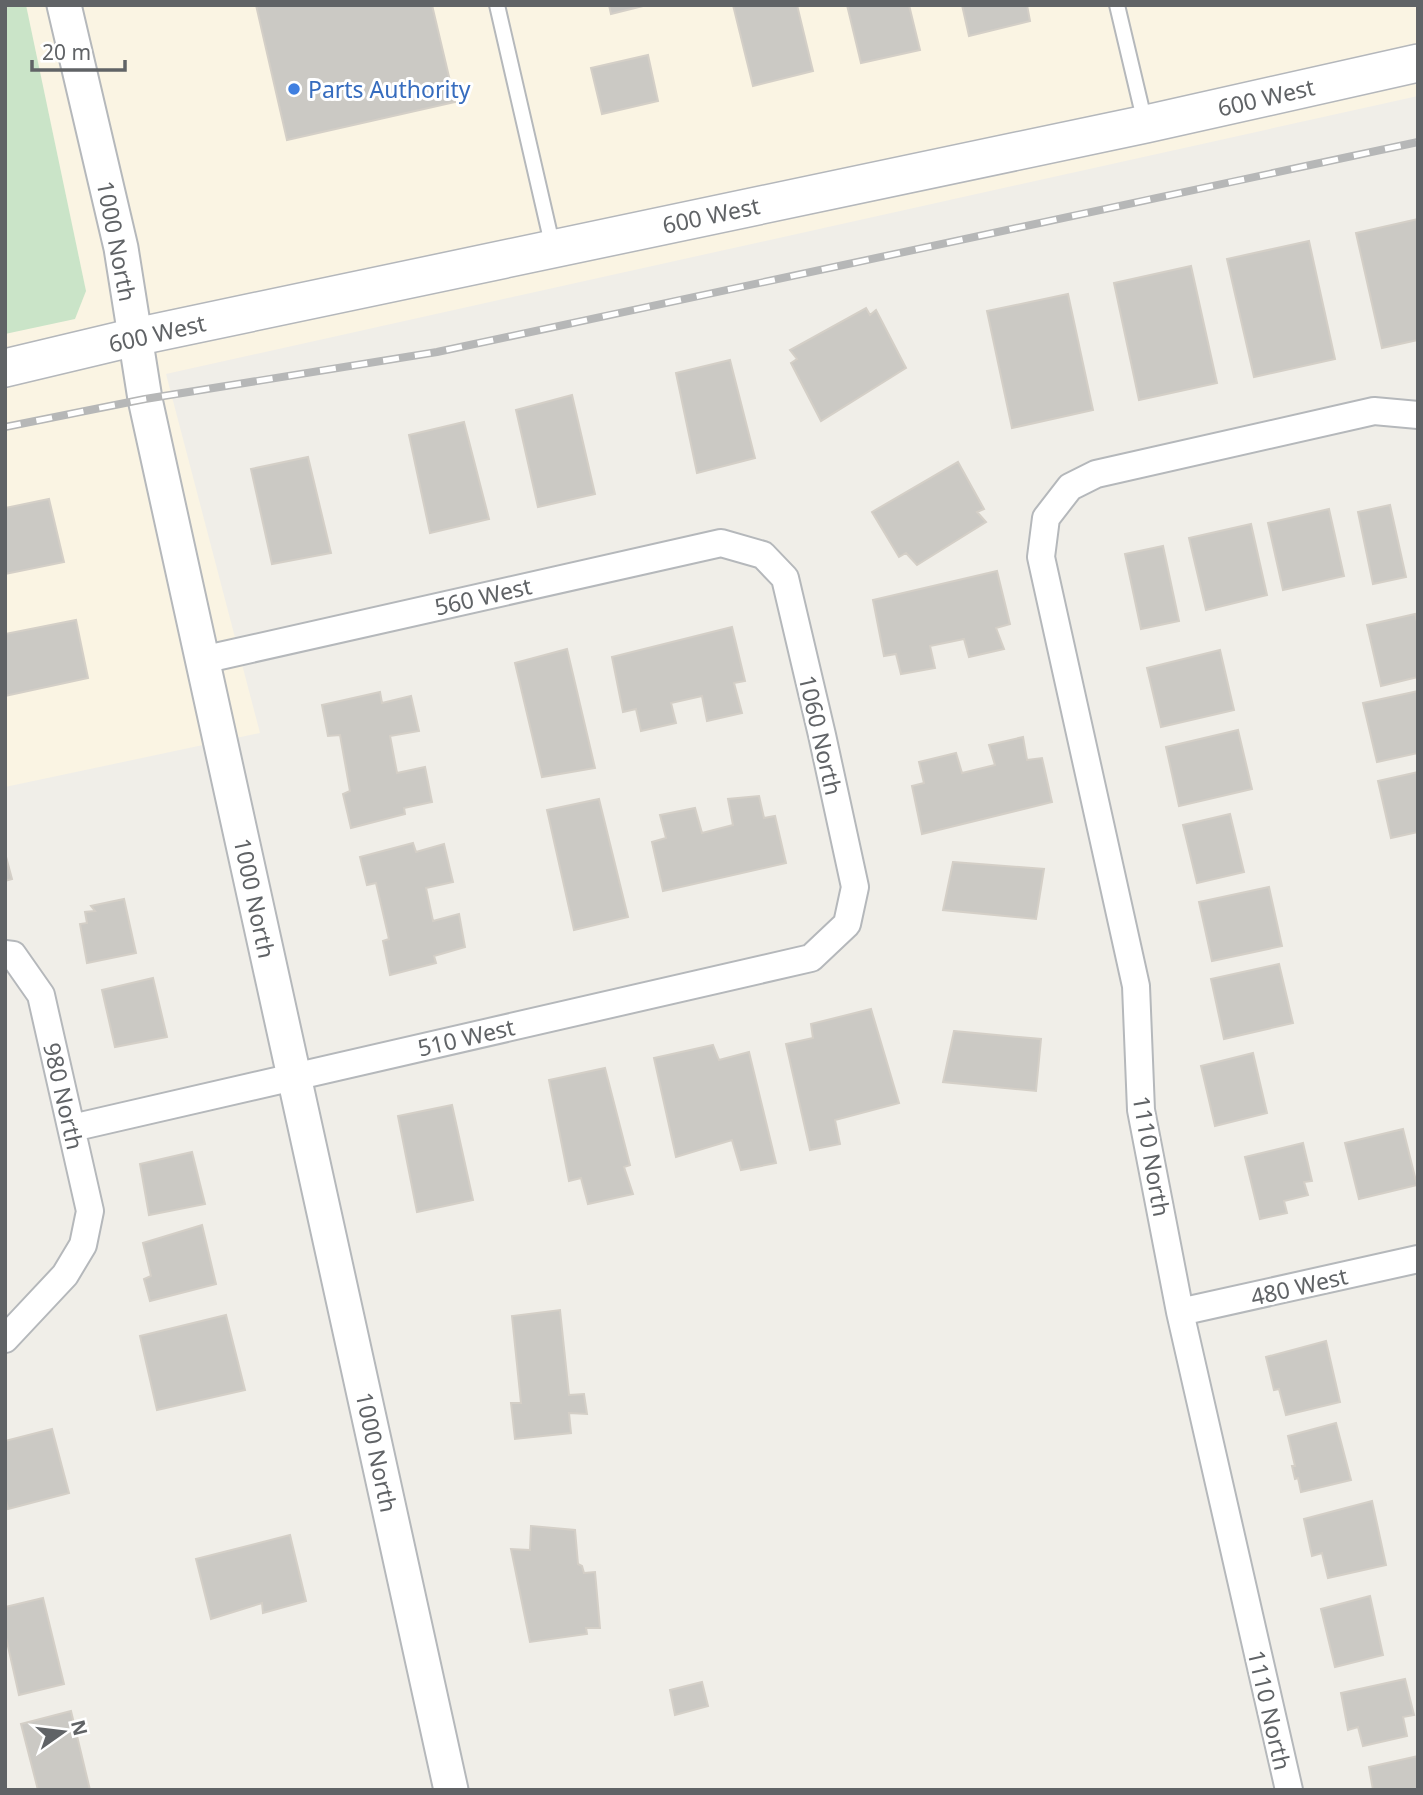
<svg xmlns="http://www.w3.org/2000/svg" width="1423" height="1795" viewBox="0 0 1423 1795" font-family="'Noto Sans',sans-serif">
<style>
.commercial{fill:#faf4e3}
.green{fill:#cae4c8}
.building{fill:#cbc9c4;stroke:#d4cfc7;stroke-width:2}
.lines{fill:none;stroke-linecap:round;stroke-linejoin:round}
.service-casing{stroke:#b5b8bb;stroke-width:18}
.minor-casing{stroke:#b5b8bb;stroke-width:30}
.tertiary-casing{stroke:#b5b8bb;stroke-width:37}
.secondary-casing{stroke:#b4b7bb;stroke-width:40}
.service{stroke:#fff;stroke-width:14}
.minor{stroke:#fff;stroke-width:26}
.tertiary{stroke:#fff;stroke-width:33}
.secondary{stroke:#fff;stroke-width:37}
.rail-casing{stroke:#b6b7b7;stroke-width:8}
.rail{stroke:#fff;stroke-width:5;stroke-dasharray:16;stroke-linecap:butt}
.shop-dot{fill:#3f7fe0;stroke:#fff;stroke-width:2.5}
.labels{text-anchor:middle;dominant-baseline:central;stroke-width:6;stroke-linejoin:round;paint-order:stroke}
.shop-label{font-size:23px;fill:#366cbe;stroke:#fff;text-anchor:start}
.street-label{font-size:23px;fill:#606366;stroke:#fff}
</style>
<rect width="100%" height="100%" fill="#f0eee8"/>
<path class="commercial" d="M5,5H1418V96L166,374L260,733L5,787Z"/>
<path class="green" d="M5,5H26L86,291L75,319L5,334Z"/>
<path class="building" d="M256,5H432L455,102L287,140Z
M609,5H647L611,14Z
M733,5H797L813,71L753,86Z
M847,5H909L920,50L861,63Z
M962,5H1027L1030,21L969,36Z
M648,55L658,101L602,114L591,68Z
M1418,219V340L1382,348L1356,233Z
M1309,241L1335,359L1254,377L1227,259Z
M1191,266L1217,383L1139,400L1114,283Z
M1068,294L1093,410L1012,428L987,311Z
M866,308L870,315L876,310L906,368L821,421L791,363L797,359L790,350Z
M730,360L755,458L697,473L676,373Z
M572,395L595,494L538,507L516,410Z
M464,422L489,519L430,533L409,435Z
M308,457L331,553L272,564L251,469Z
M958,462L984,509L977,512L986,522L917,565L906,553L899,557L872,512Z
M49,499L64,562L5,574V508Z
M1390,505L1406,577L1373,584L1358,512Z
M1329,509L1344,576L1283,590L1268,523Z
M1251,524L1267,595L1206,610L1189,538Z
M1163,546L1179,621L1141,629L1125,554Z
M997,571L1010,624L996,628L1004,649L969,657L964,639L930,646L935,668L901,674L896,654L884,656L873,600Z
M1415,614L1418,626V677L1381,686L1367,625Z
M76,620L88,678L5,696V634Z
M732,627L745,681L734,683L742,713L707,721L702,696L671,703L676,723L641,731L636,709L623,712L612,657Z
M567,649L595,768L542,777L515,663Z
M1220,650L1234,710L1161,727L1147,668Z
M1418,691V753L1377,762L1363,703Z
M380,692L382,703L411,696L419,731L390,736L397,773L425,767L432,802L404,808L405,814L351,828L343,794L350,791L340,735L328,736L322,705Z
M1238,730L1252,789L1179,806L1166,747Z
M1023,737L1027,760L1042,758L1052,802L922,834L912,786L924,783L919,762L956,753L962,773L995,765L989,745Z
M1418,772V832L1391,838L1378,781Z
M759,796L764,818L775,816L786,863L663,891L652,842L666,838L660,815L695,808L702,833L733,825L728,799Z
M599,799L628,917L574,930L547,810Z
M1230,814L1244,872L1197,883L1183,825Z
M413,843L416,852L444,844L453,882L426,888L433,921L459,914L465,947L434,956L436,963L390,975L383,941L389,939L376,883L367,885L360,857Z
M5,853L12,879L5,881Z
M953,862L1044,869L1036,919L943,910Z
M1269,887L1282,946L1212,961L1199,902Z
M124,899L136,953L87,963L80,924L87,923L85,912L95,911L91,906Z
M1279,964L1293,1023L1224,1039L1211,979Z
M153,978L167,1037L115,1047L102,990Z
M871,1009L899,1103L835,1120L840,1144L810,1150L786,1044L813,1038L811,1024Z
M954,1031L1041,1039L1036,1091L943,1082Z
M713,1045L719,1060L749,1052L776,1163L741,1170L732,1140L676,1157L654,1058Z
M1253,1053L1267,1113L1215,1126L1201,1066Z
M605,1068L630,1165L624,1167L633,1194L588,1204L581,1178L569,1181L549,1080Z
M452,1105L473,1200L417,1212L398,1116Z
M1403,1129L1417,1185L1359,1199L1345,1143Z
M1303,1143L1312,1181L1304,1182L1308,1195L1284,1201L1287,1213L1260,1219L1245,1157Z
M192,1152L205,1204L149,1215L140,1164Z
M202,1225L216,1284L150,1301L144,1279L151,1276L143,1243Z
M560,1310L569,1395L584,1394L587,1414L569,1413L571,1433L515,1439L511,1403H521L512,1316Z
M226,1315L245,1390L157,1410L140,1336Z
M1326,1341L1340,1402L1286,1415L1279,1389L1274,1390L1266,1357Z
M1336,1423L1351,1480L1301,1492L1298,1478L1295,1479L1292,1466H1295L1288,1436Z
M52,1429L69,1493L8,1509L5,1497V1441Z
M1372,1501L1386,1565L1328,1578L1322,1553L1312,1556L1304,1519Z
M531,1526L575,1530L578,1564L582,1566L584,1573L595,1572L600,1628H586L587,1634L530,1642L511,1549L530,1550Z
M290,1535L306,1601L263,1613L262,1603L211,1619L196,1559Z
M1370,1596L1383,1655L1335,1667L1321,1609Z
M43,1598L64,1684L19,1695L5,1633V1607Z
M1405,1679L1414,1715L1403,1717L1407,1736L1363,1746L1358,1727L1348,1730L1341,1693Z
M702,1682L708,1706L675,1715L670,1690Z
M71,1711L90,1790H38L21,1724Z
M1418,1756V1790H1373L1369,1767Z"/>
<g class="lines">
<g class="service-casing">
<path id="service" d="M497,5L553,248
M1117,5L1145,123"/>
</g>
<g class="minor-casing">
<path id="minor" d="M5,954L13,955L41,995L90,1211L83,1245L65,1275L5,1339
M72,1128L811,958L847,924L855,887L822,735L785,578L763,555L721,543L202,660
M1180,1312L1418,1259
M1289,1790L1180,1312L1141,1110L1136,986L1041,557L1046,518L1070,487L1096,474L1374,411L1418,415"/>
</g>
<g class="tertiary-casing">
<path id="tertiary" d="M64,5L121,248L145,399L451,1790"/>
</g>
<g class="secondary-casing">
<path id="secondary" d="M5,368L135,337L1146,124L1418,63"/>
</g>
<use href="#service" class="service"/>
<use href="#minor" class="minor"/>
<use href="#tertiary" class="tertiary"/>
<use href="#secondary" class="secondary"/>
<g class="rail-casing">
<path id="rail" d="M5,427L145,399L437,352L1418,142"/>
</g>
<use href="#rail" class="rail"/>
</g>
<circle class="shop-dot" cx="294" cy="89" r="7"/>
<g class="labels">
<g class="shop-label">
<text x="308" y="89">Parts Authority</text>
</g>
<g class="street-label">
<text transform="translate(1266 97) rotate(-13)">600 West</text>
<text transform="translate(711 215) rotate(-12)">600 West</text>
<text transform="translate(117 241) rotate(79)">1000 North</text>
<text transform="translate(157 333) rotate(-13)">600 West</text>
<text transform="translate(483 596) rotate(-13)">560 West</text>
<text transform="translate(821 735) rotate(77)">1060 North</text>
<text transform="translate(255 898) rotate(78)">1000 North</text>
<text transform="translate(466 1037) rotate(-13)">510 West</text>
<text transform="translate(64 1096) rotate(77)">980 North</text>
<text transform="translate(1152 1156) rotate(80)">1110 North</text>
<text transform="translate(1299 1286) rotate(-13)">480 West</text>
<text transform="translate(377 1452) rotate(78)">1000 North</text>
<text transform="translate(1270 1710) rotate(77)">1110 North</text>
</g>
</g>
<rect width="1423" height="1795" fill="none" stroke="#606366" stroke-width="14"/>
<g transform="translate(63 1732) rotate(76)" stroke="#ffffff" stroke-width="5" paint-order="stroke">
<path d="M0-5L12 26L0 18L-12 26Z" fill="#606366"/>
<text y="-10" font-size="19" font-weight="bold" text-anchor="middle" fill="#606366">N</text>
</g>
<path d="M32 60v10h93v-10" fill="none" stroke="#606366" stroke-width="3.5"/>
<text x="42" y="60" font-size="21" fill="#606366" stroke="#ffffff" stroke-width="5" paint-order="stroke">20 m</text>
</svg>
